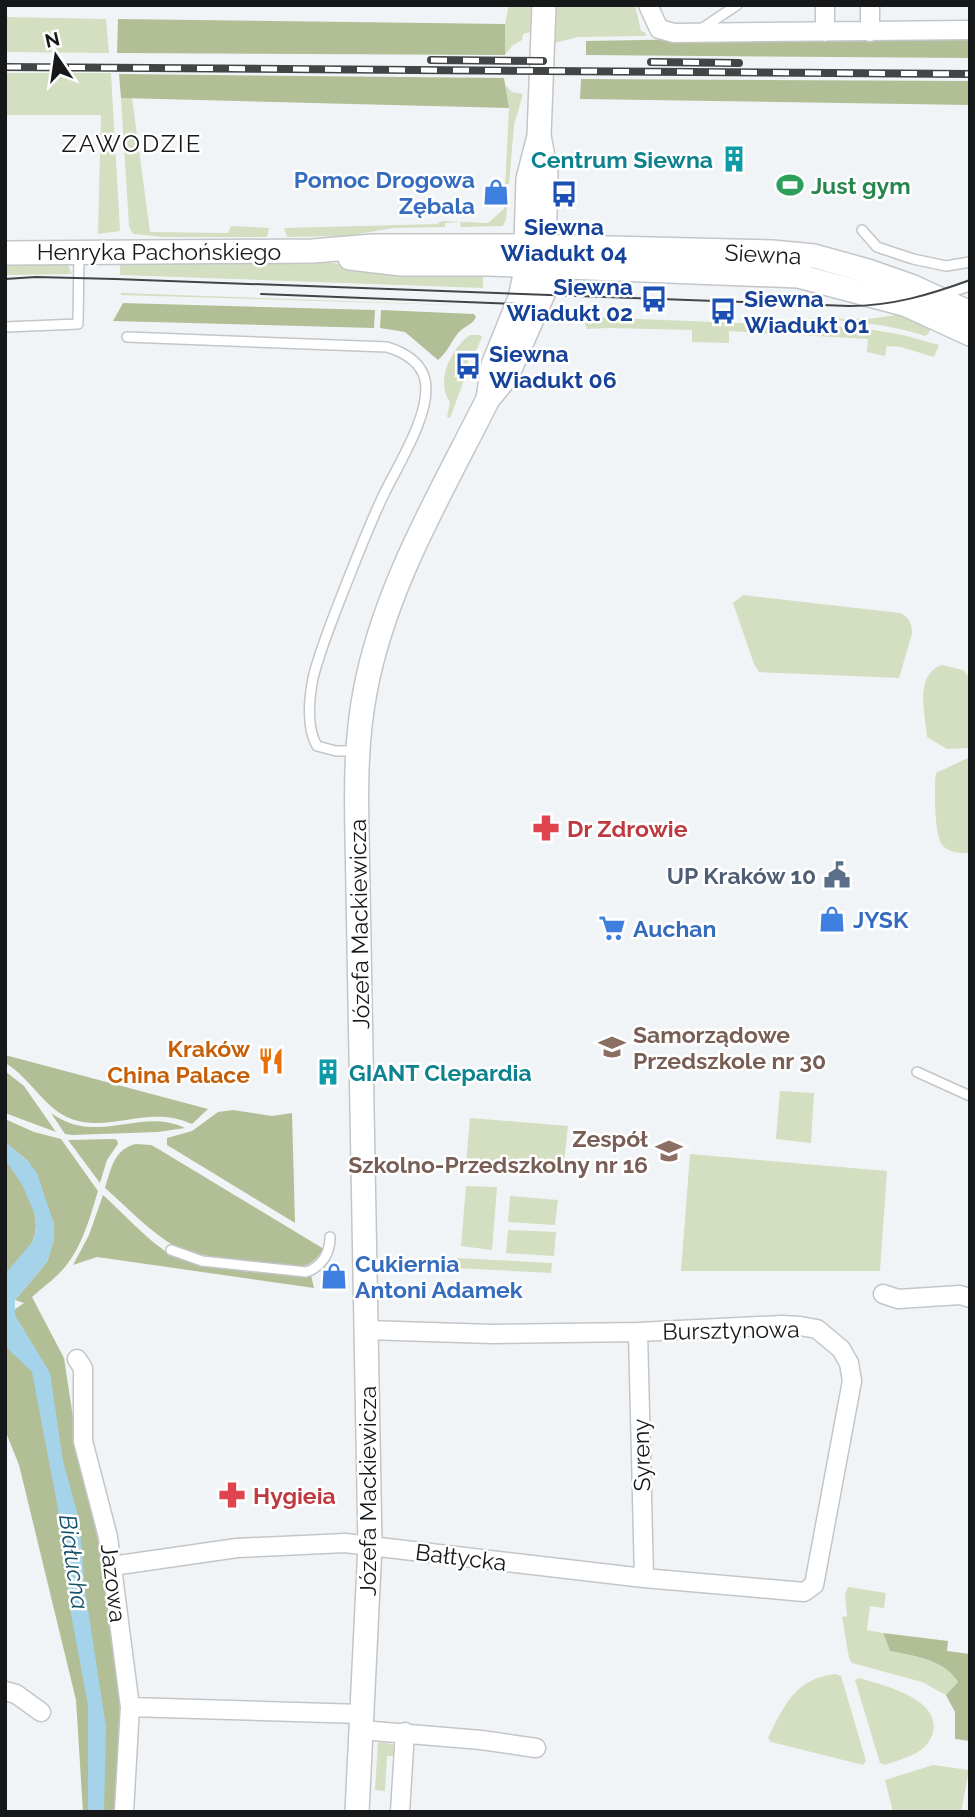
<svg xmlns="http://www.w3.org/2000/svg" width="975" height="1817" viewBox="0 0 975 1817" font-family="Raleway,sans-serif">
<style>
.green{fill:#d4dec1}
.forest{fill:#b2bf96}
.water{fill:#a5d3e9}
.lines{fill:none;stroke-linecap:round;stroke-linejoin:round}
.service-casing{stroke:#c3c6c9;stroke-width:12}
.minor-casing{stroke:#c3c6c9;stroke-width:21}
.tertiary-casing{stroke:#c3c6c9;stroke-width:26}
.service{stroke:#fff;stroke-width:9}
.minor{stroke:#fff;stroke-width:18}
.tertiary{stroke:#fff;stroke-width:23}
.tram{stroke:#424546;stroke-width:2}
.rail-casing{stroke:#424546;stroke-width:8}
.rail{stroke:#fff;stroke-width:5;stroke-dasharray:16;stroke-linecap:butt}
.labels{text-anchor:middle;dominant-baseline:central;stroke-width:5;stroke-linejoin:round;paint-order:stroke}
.culture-label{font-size:23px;font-weight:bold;fill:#0d838f;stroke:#fff;text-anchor:end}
.shop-label{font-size:23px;font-weight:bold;fill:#366cbe;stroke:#fff;text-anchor:start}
.leisure-label{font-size:23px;font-weight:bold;fill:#27864d;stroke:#fff;text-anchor:start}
.transit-label{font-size:23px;font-weight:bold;fill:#164399;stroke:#fff;text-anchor:start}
.street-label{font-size:23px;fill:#161819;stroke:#fff}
.health-label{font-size:23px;font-weight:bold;fill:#be3a42;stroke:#fff;text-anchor:start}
.service-label{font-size:23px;font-weight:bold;fill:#4e5e75;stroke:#fff;text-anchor:end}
.education-label{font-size:23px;font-weight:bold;fill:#785e54;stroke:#fff;text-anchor:start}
.food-label{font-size:23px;font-weight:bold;fill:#c56008;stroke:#fff;text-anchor:end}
.neighbourhood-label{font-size:24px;letter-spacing:2px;fill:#161819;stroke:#fff}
.water-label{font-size:24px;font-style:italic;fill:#145067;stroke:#fff}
</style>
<rect width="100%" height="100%" fill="#f1f4f7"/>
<path class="green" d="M509,5H532L531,32L523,34L522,40L512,46L505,55V24Z
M552,5H635L641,31L645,32L646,36L578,37L551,44Z
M5,17L106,19L109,53L5,52Z
M5,73H111L120,231L98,234L101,115H5Z
M505,85L512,92L523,94L514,125L506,219L503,226L461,227L460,222L445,223V227L393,228L347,236L287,237L284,228L437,224L442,221L488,223L504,209L509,108Z
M121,98H132L150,232L228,233L231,226L269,228L267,237H164L133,234L129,226Z
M311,259L378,271L483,272V288L120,275V262Z
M5,261L67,263L72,274L5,275Z
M121,293L482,306L121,295Z
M912,313L935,322L928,334L925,336C880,321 835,320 788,318L868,319Z
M588,317L862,328L903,335L939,345L934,357L901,347L887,346L885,356L867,352L868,339L729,331V343L692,342V330L608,328L587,329L584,322Z
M470,335H480L482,337L472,360L469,359L463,373L466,375L450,418L447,417L450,402C435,382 451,348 470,335Z
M743,595L900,613C909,617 912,623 912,634L899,678L759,672L754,664L733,603Z
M942,665L963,670L970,678L968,748L947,749L927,737C925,714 914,674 942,665Z
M970,757V853C960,853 950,853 943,846C934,838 934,786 936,773Z
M780,1091L814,1093L811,1143L776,1139Z
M470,1118L568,1126L563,1172L466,1164Z
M690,1154L887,1171L880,1271H681Z
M466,1186L497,1187L492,1250L461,1246Z
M510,1196L558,1200L555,1225L508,1222Z
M508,1230L556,1232L554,1256L506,1253Z
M456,1258L552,1263L551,1273L456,1268Z
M848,1587L886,1593L884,1608L870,1606L867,1630L883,1633L890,1651C914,1656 944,1659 958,1682L946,1695L922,1682L852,1663L849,1658L842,1617L847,1616L845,1594Z
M836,1674L841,1676L866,1761L863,1765L771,1742L768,1738C784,1706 795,1678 836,1674Z
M859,1678C882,1685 941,1698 933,1732C931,1741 924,1749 916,1753C907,1758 895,1761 885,1765L880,1763L855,1680Z
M378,1742L393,1744L398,1756H387L385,1791L375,1790Z
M933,1765L969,1770L961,1812H893L885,1780Z"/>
<path class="forest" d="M118,19L505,24V55L117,53Z
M970,34V58L586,55V41Z
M119,74L504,78L509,108L121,98Z
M581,79L970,81V105L580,99Z
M123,303L375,310L374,328L113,321Z
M381,310L474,314L476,317C472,325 465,326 459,332C451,341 448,352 438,360L405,332L380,328Z
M5,1055L208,1109L192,1124C149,1105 117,1130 78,1121C46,1114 32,1078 5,1063Z
M5,1071L24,1086L56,1132L5,1113Z
M233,1110L272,1116L292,1113L295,1223L167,1145V1138L192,1131L218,1112Z
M51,1113C98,1147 140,1106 185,1128L158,1132L72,1135L65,1134Z
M5,1119L34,1132L61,1139L98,1191C90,1217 83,1245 65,1267C56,1278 43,1287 32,1297L64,1358L76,1437L104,1569L121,1715L116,1812H83L76,1700L19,1465L5,1430V1316L24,1303L15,1300L47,1262L54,1239V1224L28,1161L5,1142Z
M113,1139L117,1140L118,1144L107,1160L100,1183L68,1140Z
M136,1144L151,1145L160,1150L324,1249C318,1257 313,1263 304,1266C285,1271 194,1256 176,1247C150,1232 128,1208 105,1188C111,1169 114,1149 136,1144Z
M5,1159C21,1178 44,1214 33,1240C28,1252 14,1264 5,1274Z
M103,1195C122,1212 151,1244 172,1255C196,1268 282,1277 311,1275L314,1288L97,1257L73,1265L89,1235Z
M883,1633L948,1641L947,1651L970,1654V1741L955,1739V1712L946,1695L958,1682C944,1659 914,1656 890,1651Z"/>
<path class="water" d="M5,1142L28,1161L37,1173L54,1224V1239L47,1262L15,1300V1315L50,1373L63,1461L79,1519L85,1590L106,1727L104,1812H88V1705L71,1614L62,1530L32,1372L5,1346V1274L33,1241L36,1229L35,1215L23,1186L5,1159Z"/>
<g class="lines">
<g class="service-casing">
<path id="service" d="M701,29L737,5
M862,230L877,247L913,259L946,266L970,262
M942,295L970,286
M5,327L78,324L79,252
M127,337L387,347C403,352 421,361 425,380C432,412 398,465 384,494C370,523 359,552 347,582C335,613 321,646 313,678C309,699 306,727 317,746L336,751H356
M917,1072L970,1096
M171,1250L202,1261L306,1272C322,1267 330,1253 330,1237"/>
</g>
<g class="minor-casing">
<path id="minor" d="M648,5L659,29L674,33L970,30
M825,32V5
M870,32V5
M883,1294L898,1299L960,1295L970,1298
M638,1332L644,1578
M77,1359L83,1368V1441L108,1537L130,1707L124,1812
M112,1566L237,1548L345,1543L644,1578L804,1592L814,1585L852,1381L849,1363L841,1349L817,1329L800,1326L782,1325L638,1332L492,1334L366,1330
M5,1691L16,1694L41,1712
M130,1707L362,1714
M361,1730L481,1740L536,1748
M400,1812L405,1732"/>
</g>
<g class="tertiary-casing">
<path id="tertiary" d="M5,253L313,251L373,246H526L772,252L814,256L868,271L911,286L970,313
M350,258L402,264H489L798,276L907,305L970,334
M488,399L493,365L520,298L525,275L528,179L539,136L544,5
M357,1812L370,1546L357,835C356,787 356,739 365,692C384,588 441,493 488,399L507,376L543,294L546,173L539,136"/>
</g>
<use href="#service" class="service"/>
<use href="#minor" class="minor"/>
<use href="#tertiary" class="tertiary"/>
<path class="tram" d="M5,279L36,277L115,279L849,306C892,306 929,295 970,280
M261,294L519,304"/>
<g class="rail-casing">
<path id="rail" d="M431,60L543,61
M651,62L739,63
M5,67L970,74"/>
</g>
<use href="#rail" class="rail"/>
</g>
<defs>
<g id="building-bare" transform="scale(2.1)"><path d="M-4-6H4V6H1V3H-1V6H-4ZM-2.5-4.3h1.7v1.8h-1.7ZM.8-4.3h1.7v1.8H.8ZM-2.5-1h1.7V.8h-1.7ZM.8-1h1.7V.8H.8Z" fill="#0f9aa8" stroke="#fff" stroke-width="2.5" paint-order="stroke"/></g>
<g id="stadium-bare" transform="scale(2.1)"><path d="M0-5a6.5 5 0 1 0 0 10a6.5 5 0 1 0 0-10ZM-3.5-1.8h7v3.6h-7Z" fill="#2e9e5b" stroke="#fff" stroke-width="2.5" paint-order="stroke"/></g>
<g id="shop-bare" transform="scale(2.1)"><path d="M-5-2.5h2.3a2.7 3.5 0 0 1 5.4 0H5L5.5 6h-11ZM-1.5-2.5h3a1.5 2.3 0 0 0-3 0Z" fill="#3f7fe0" stroke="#fff" stroke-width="2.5" paint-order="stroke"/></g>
<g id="bus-bare" transform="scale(2.1)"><path d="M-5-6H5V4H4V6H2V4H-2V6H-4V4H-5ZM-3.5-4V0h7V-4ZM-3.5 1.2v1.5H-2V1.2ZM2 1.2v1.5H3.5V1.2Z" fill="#1a4fb4" stroke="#fff" stroke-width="2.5" paint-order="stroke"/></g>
<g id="pharmacy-bare" transform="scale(2.1)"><path d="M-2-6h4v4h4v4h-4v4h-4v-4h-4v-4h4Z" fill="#e0444e" stroke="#fff" stroke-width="2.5" paint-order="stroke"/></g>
<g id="civic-bare" transform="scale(2.1)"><path d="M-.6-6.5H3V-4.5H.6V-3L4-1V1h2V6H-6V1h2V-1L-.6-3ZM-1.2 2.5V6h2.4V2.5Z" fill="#5c6f8a" stroke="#fff" stroke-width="2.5" paint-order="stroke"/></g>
<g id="supermarket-bare" transform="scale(2.1)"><path d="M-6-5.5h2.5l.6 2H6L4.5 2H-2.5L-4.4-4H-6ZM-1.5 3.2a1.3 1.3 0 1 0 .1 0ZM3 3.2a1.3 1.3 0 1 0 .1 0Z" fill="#3f7fe0" stroke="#fff" stroke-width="2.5" paint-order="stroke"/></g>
<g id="school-bare" transform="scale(2.1)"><path d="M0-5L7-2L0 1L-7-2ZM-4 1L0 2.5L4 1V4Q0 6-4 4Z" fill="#8d6e63" stroke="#fff" stroke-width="2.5" paint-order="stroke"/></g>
<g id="restaurant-bare" transform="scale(2.1)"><path d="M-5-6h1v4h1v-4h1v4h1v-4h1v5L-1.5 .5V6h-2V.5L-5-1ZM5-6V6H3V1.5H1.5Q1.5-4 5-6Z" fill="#e8710a" stroke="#fff" stroke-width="2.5" paint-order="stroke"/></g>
</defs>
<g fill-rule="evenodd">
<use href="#building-bare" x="734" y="159"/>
<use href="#stadium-bare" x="790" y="185"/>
<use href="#shop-bare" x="496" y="192"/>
<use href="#bus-bare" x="564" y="194"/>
<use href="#bus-bare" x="654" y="299"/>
<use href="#bus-bare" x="723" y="311"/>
<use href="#bus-bare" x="468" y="366"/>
<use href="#pharmacy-bare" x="546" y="828"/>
<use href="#civic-bare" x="837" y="875"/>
<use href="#shop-bare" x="832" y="919"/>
<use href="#supermarket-bare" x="612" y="928"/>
<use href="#school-bare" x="612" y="1047"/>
<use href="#restaurant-bare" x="271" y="1061"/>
<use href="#building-bare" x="328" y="1072"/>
<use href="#school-bare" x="669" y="1151"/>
<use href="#shop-bare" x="334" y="1276"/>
<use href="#pharmacy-bare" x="232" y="1495"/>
</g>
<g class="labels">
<g class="culture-label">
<text x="713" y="159">Centrum Siewna</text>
<text x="349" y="1072" text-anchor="start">GIANT Clepardia</text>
</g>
<g class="shop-label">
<text x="475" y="179" text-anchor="end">Pomoc Drogowa<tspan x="475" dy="26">Zębala</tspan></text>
<text x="853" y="919">JYSK</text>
<text x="633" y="928">Auchan</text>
<text x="355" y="1263">Cukiernia<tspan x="355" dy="26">Antoni Adamek</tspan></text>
</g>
<g class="leisure-label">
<text x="811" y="185">Just gym</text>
</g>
<g class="transit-label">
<text x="564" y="226" text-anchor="middle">Siewna<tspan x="564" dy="26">Wiadukt 04</tspan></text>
<text x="633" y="286" text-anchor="end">Siewna<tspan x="633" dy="26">Wiadukt 02</tspan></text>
<text x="744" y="298">Siewna<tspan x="744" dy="26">Wiadukt 01</tspan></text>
<text x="489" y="353">Siewna<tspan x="489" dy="26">Wiadukt 06</tspan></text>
</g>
<g class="street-label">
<text x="159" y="251">Henryka Pachońskiego</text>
<text transform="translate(763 254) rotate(3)">Siewna</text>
<text transform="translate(359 924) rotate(-91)">Józefa Mackiewicza</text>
<text transform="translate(731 1330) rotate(-1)">Bursztynowa</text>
<text transform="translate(641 1455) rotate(-91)">Syreny</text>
<text transform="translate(367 1491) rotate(-90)">Józefa Mackiewicza</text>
<text transform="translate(461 1557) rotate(7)">Bałtycka</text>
<text transform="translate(114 1583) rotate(83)">Jazowa</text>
</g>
<g class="health-label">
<text x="567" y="828">Dr Zdrowie</text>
<text x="253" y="1495">Hygieia</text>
</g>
<g class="service-label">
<text x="816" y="875">UP Kraków 10</text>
</g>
<g class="education-label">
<text x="633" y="1034">Samorządowe<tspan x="633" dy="26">Przedszkole nr 30</tspan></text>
<text x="648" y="1138" text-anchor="end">Zespół<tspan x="648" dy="26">Szkolno-Przedszkolny nr 16</tspan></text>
</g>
<g class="food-label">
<text x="250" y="1048">Kraków<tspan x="250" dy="26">China Palace</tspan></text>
</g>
<g class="neighbourhood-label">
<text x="132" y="143">ZAWODZIE</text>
</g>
<g class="water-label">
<text transform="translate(74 1562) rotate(82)">Białucha</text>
</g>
</g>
<rect width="975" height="1817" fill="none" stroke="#161819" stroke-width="14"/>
<g transform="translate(56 56) rotate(347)" stroke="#ffffff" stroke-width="5" paint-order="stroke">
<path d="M0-5L12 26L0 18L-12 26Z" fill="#161819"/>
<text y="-10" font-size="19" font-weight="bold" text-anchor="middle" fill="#161819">N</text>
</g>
</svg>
